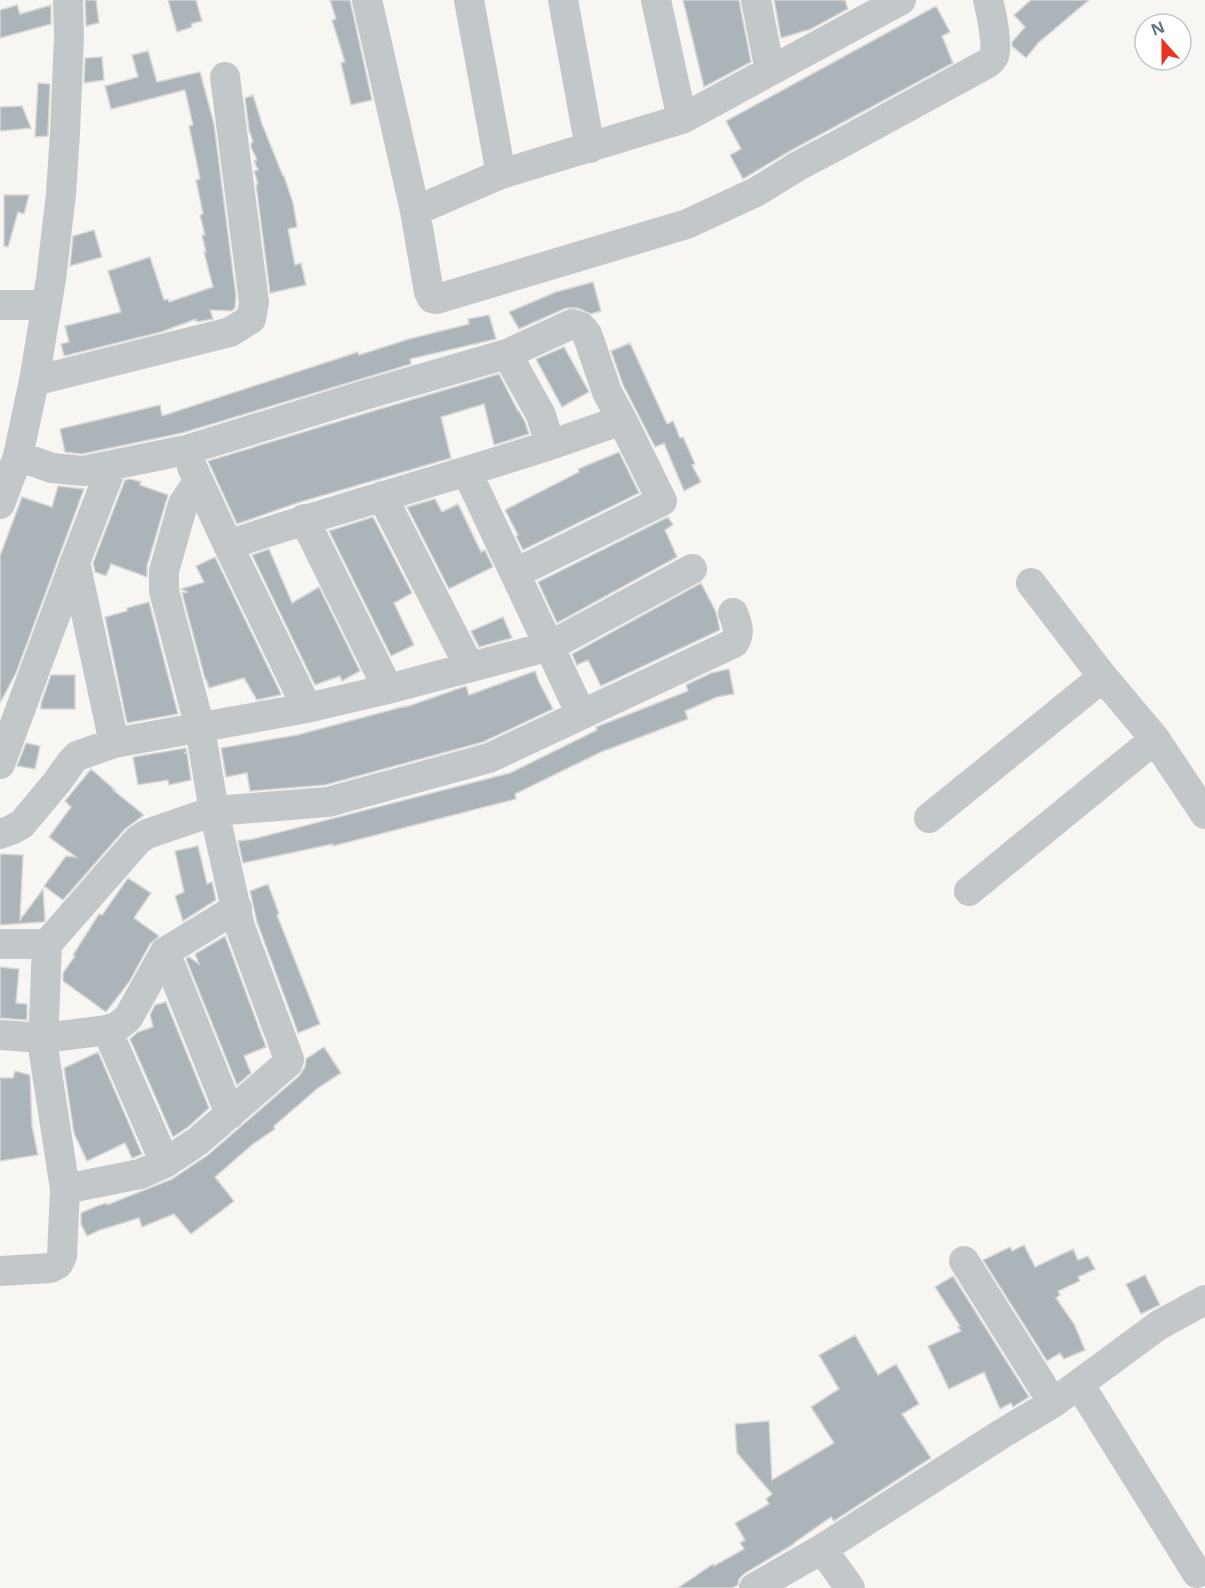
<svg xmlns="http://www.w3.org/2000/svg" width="1205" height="1588" viewBox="0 0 1205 1588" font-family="'Noto Sans',sans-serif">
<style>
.building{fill:#abb5b9;stroke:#d8d8d6;stroke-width:1.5}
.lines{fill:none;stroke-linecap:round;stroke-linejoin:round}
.minor{stroke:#c2c7ca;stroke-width:30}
</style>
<rect width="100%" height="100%" fill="#f7f6f3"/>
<path class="building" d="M85,0H96L99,23L86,26Z
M168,0H196L202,21L191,24L192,27L177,32Z
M330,0H350L372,100L351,105L341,63L345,62L332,20L336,19Z
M683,0H739L751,62L704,87Z
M774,0H845L848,9L811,29L781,38Z
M1031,0H1089L1038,43L1026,58L1012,46V42L1025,27L1014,15Z
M17,5L20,14L51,5V24L0,38V10Z
M936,6L950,32L942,36L953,63L790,151L743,179L730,155L741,149L726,121Z
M148,51L157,82L200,72L214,124L236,296L235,308L232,311L210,310L213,319L197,322L196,319L161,332L64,356L61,344L69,342L65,326L121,312L108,271L150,257L164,300L168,299L169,302L213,287L204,252H206L202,235H205L200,215L203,214L196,180L200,179L189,126L193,125L185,90L111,109L105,86L138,77L132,55Z
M102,57L104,80L84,83L85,58Z
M38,83L50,84L48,132V136L35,137Z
M253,95L262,124L283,176H284L293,203L297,227L288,229L295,265L301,263L306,285L270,293L256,184H258L254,171L258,170L254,161L257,160L251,147V143L253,142L249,130L245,98Z
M22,106L31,128L0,131V107Z
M4,195H29L24,214L18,212L8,247L4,246Z
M94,230L102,257L70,266L73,236Z
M593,282L601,311L591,314L577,308H566L519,329L509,312L556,292Z
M489,315L496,339L410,359L411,364L182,433L82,454L65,452L60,429L160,405L162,416L358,352L359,355L409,339L469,324L468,319Z
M630,343L667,424L673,421L680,438L683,437L695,464L692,465L701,482L684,491L664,443L655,447L623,385L611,351Z
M564,347L589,392L562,407L536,359Z
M499,374L518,411H519L525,422L529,434L494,445L484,404L441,417L451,458L297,503L237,524L208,461L373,411Z
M619,452L639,493L523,550L516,536L518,535L505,510L579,472L578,469Z
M131,479L141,482L140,485L168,495L147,566V577L111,564L106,576L95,572L93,563L125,480Z
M58,486L84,489L16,673L0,703V556L22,497L52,507Z
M435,499L442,512L458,504L481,552L485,550L493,567L449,589L407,507Z
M373,517L412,593L394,603L414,645L391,656L329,531Z
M668,517L673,525L665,530L677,557L557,623L538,582Z
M269,549L292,603L319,587L360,671L342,681L340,676L315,685L252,555Z
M215,557L281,694L280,695L257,700L244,678L209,688L206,679H205L182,593L187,592L181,589L204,582L196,566Z
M701,583L716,612L720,630L601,686L588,660L577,665L572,654Z
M149,602L178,714L127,723L105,617L127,611V608Z
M503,617L512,638L479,647L471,631Z
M729,669L734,694L717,697L685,711L688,719L601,752L515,794L516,799L333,846V844L243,863L238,841L253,839L510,773L597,730L596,727L688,691L686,685L711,673Z
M535,671L539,682L553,709L483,742L325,785L250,791L247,773L226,777L221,748L297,735L406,706V707L466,686L469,695Z
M51,675H75V709H41V703Z
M26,743L40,746L35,769L17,766Z
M186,748L187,752L184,753H187L191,780L169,785L168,780L138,785L133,757Z
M91,769L115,790H113L144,815L125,829L63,900L44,886L66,856L76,857L49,837L71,807L65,801Z
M198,846L207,884L212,882L216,900L183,921L175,896L184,892L175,851Z
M0,854L23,855L20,920L43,889L45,921L43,922L0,925Z
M128,878L151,893L134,918L159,936L150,944L129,982L106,1012L63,981V973L75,956L73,955L99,914L102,915Z
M268,884L279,914L277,915L320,1024L298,1033L257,922L250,891Z
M225,936L266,1047L244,1056L251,1073L237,1085L186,959L189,957L199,964L195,954Z
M0,967L19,969L16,1003L27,1004V1020L0,1018Z
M166,1002L209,1108L188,1127L173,1137L130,1039L138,1032L153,1027L150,1015L155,1005Z
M324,1047L341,1073L318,1088L274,1126L275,1129L253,1144L215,1177L234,1201L191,1234L174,1214L142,1227L139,1218L100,1230L87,1236L81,1224V1213L97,1206L107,1203V1205L172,1179L208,1155L299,1076L305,1067L306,1059Z
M98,1052L142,1154L135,1157L132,1158L125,1143L87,1161L74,1133L64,1068Z
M15,1071L30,1075L32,1126L38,1155L0,1161V1078H13Z
M1024,1245L1035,1267L1073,1249L1078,1260L1088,1256L1095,1269L1078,1277L1080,1281L1058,1291L1060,1295L1056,1298L1074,1324L1085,1350L1064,1359L1060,1353L1047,1361L983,1260L1010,1247L1012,1251Z
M1145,1275L1160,1305L1141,1314L1126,1284Z
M953,1276L1029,1397L1013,1407L1011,1403L1000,1409L984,1372L949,1389L928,1346L961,1331L958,1327L960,1326L935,1287Z
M855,1335L878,1375L896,1364L919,1404L902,1414L931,1458L834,1521L831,1517L794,1543V1544L745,1573L739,1579L738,1585L732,1588H678L713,1564L714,1566L744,1549L740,1543L745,1540L735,1523L769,1504L766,1499L772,1494L737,1453L735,1424L769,1421L772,1480L834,1443L811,1407L839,1389L819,1355Z"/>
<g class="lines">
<path class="minor" d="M367,0L415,211L501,174L682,119L901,0
M469,0L501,174
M563,0L590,148
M656,0L682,119
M756,0L770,71
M415,211L429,292L432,298L437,299L687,224L756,192L798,166L836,146L988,63C991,60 992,60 994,56C998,45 991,11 988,0
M0,305H46
M34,381L230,332L251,319L254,302L225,77
M18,456L52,468L83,471L186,450L368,394L507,354L572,324L581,327L587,334L607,392L622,420
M112,466L75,562L114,743
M192,467L228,545L307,708
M467,472L581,714
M382,496L469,666
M0,504L18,456L34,381L51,279L61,194L65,133L69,36L68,0
M304,519L388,689
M228,545C334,509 443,480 550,445L541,415L507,354
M516,573L662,501L622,420L550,445
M1031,583L1103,677
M0,764L75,562
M929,818L1103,677L1155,739L1205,814
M0,834L11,830L22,824L57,782L72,761L77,756L114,743L307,708L388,689L550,646L692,569
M969,891L1155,739
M0,944H47
M165,952L230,1114
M107,1030L165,1163
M0,1035L44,1038L107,1030L118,1026L128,1018L165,952L237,908
M65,1189L140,1174L165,1163L198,1141L288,1063L289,1059L240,927L214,811L200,728L164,591V571L183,504L198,482
M964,1261L1053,1403
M0,1271L50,1268L58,1264L62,1256L65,1189L43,1047L47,944L138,840L147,834L214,811L328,802L489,758L734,643C741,633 737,623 733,613
M1079,1384L1197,1573
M822,1549L850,1588
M754,1588L822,1549L1003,1433L1053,1403L1159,1325L1205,1300"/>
</g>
<g transform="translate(1163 42) rotate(339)"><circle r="28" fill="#ffffff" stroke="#c0c8cc" stroke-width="1.5"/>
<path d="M0-4.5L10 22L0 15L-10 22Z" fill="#e93421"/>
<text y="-9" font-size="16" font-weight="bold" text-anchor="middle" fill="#617680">N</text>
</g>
</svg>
